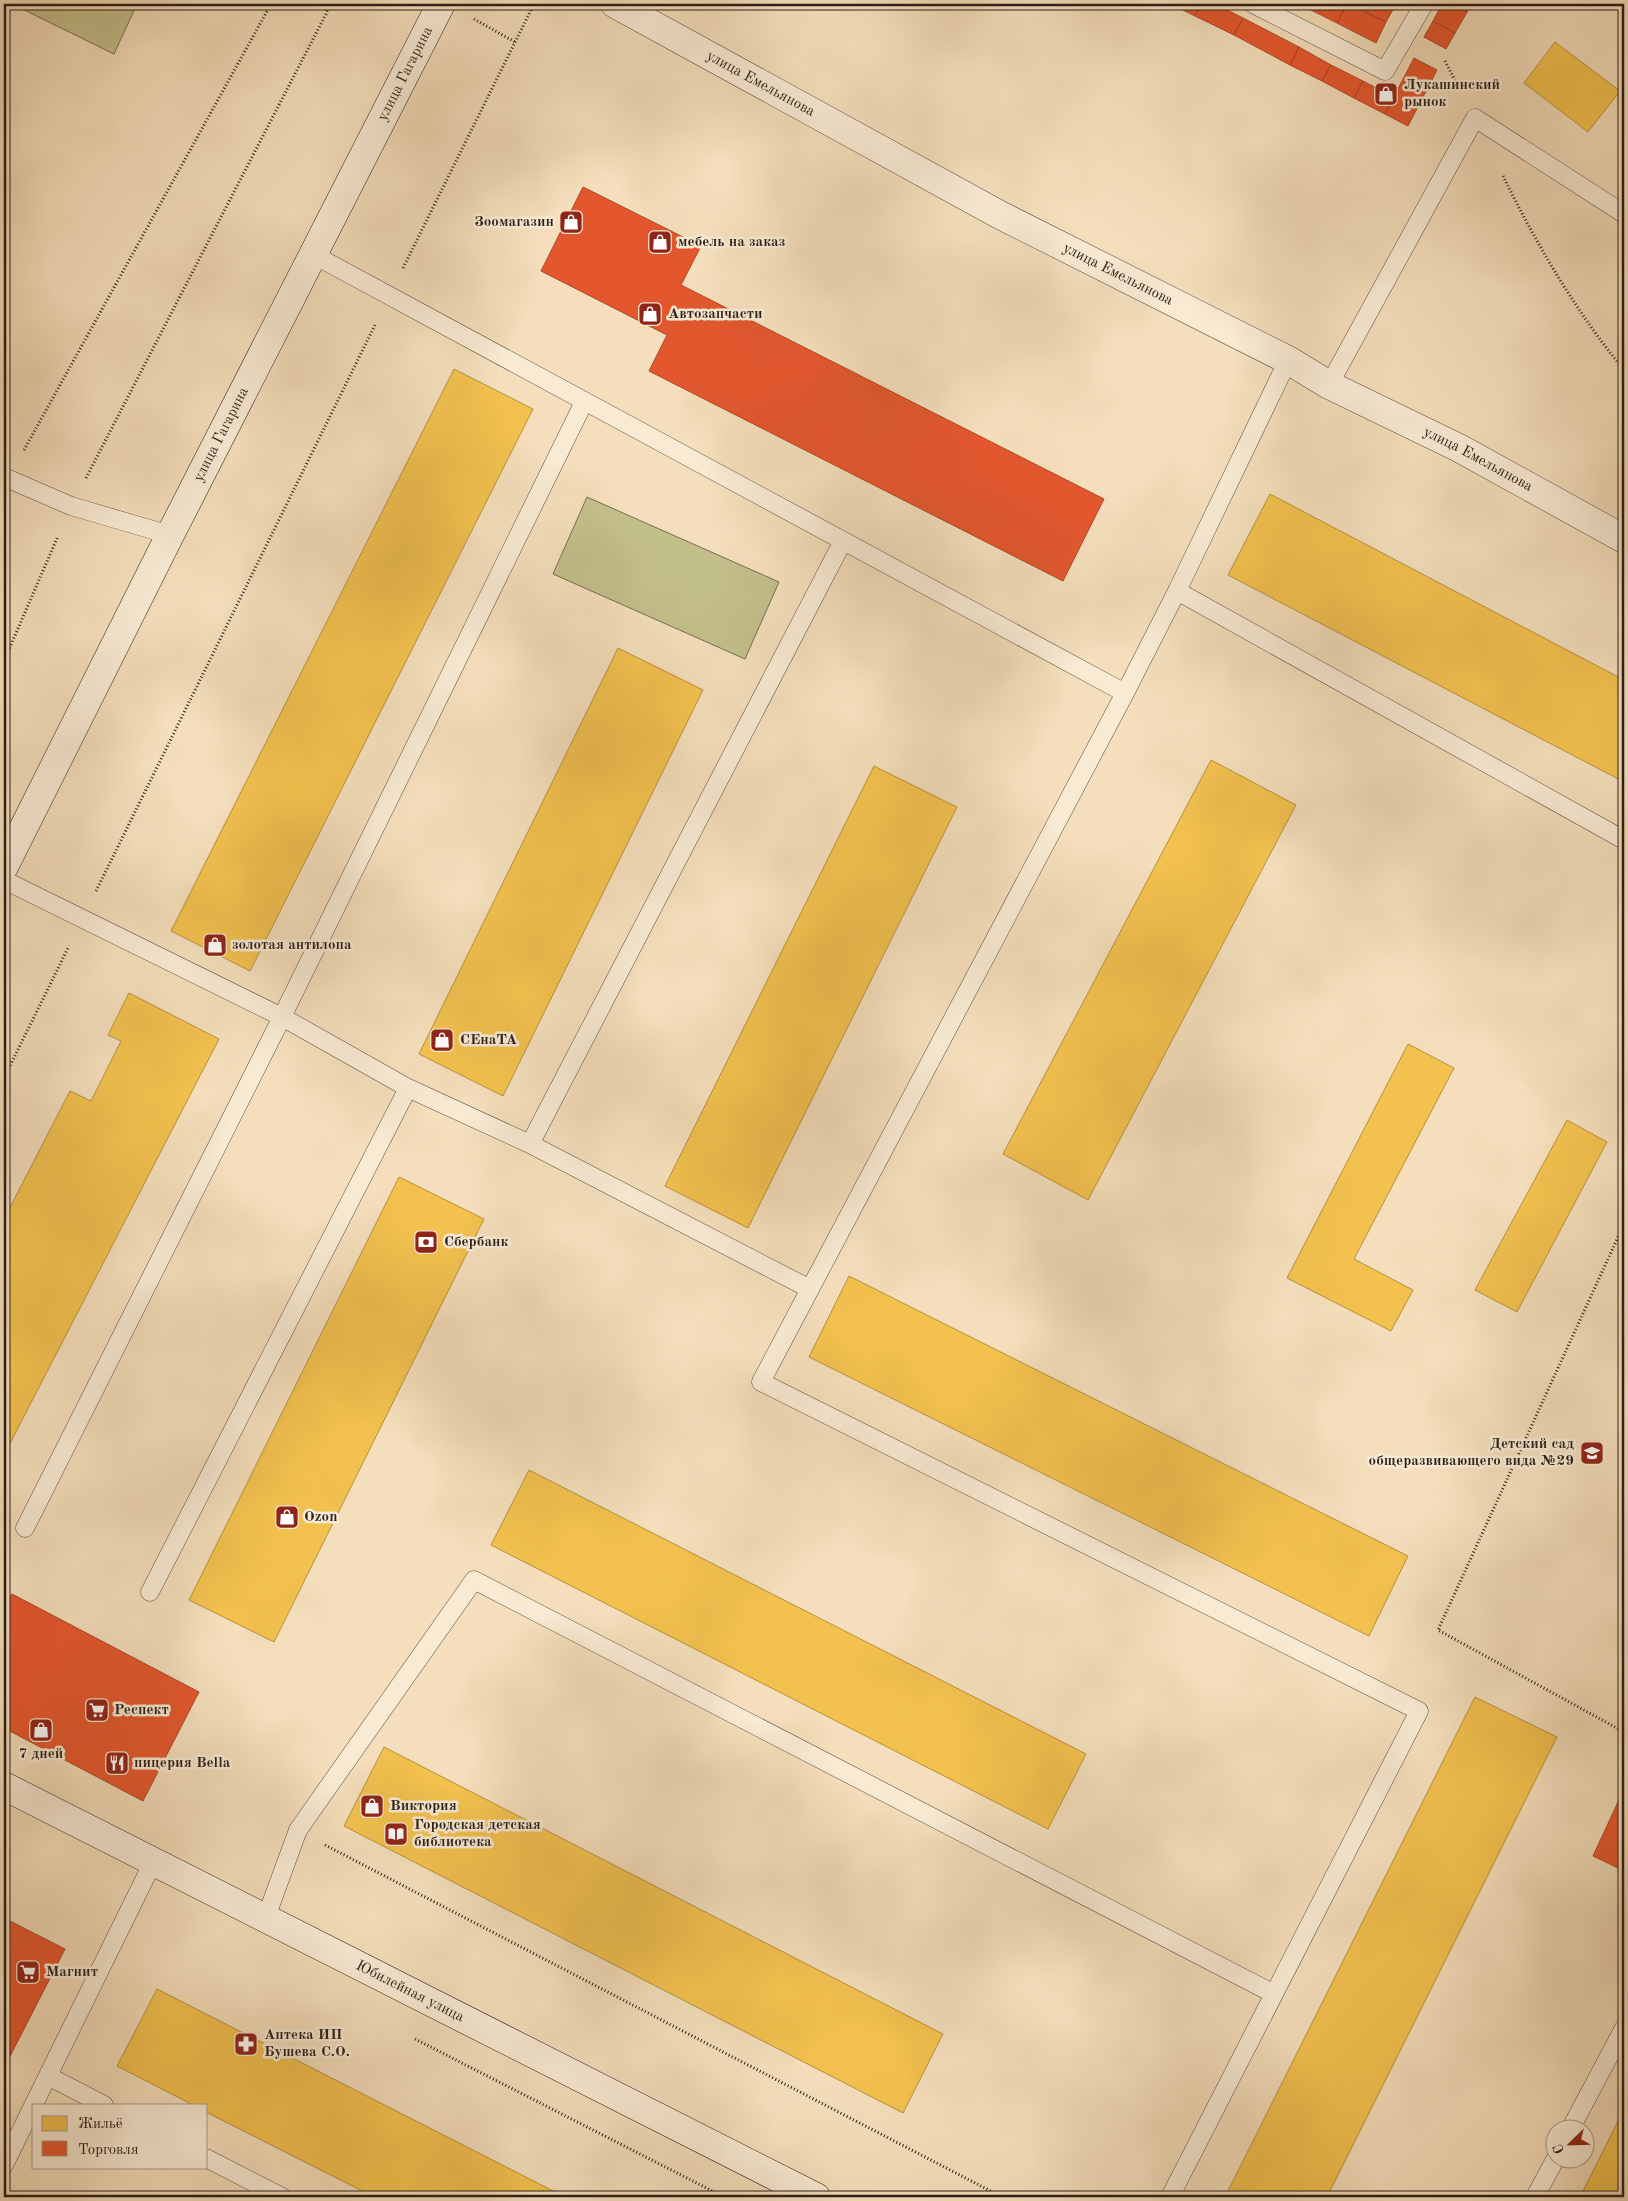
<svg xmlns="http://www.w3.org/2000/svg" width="1628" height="2201" viewBox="0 0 1628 2201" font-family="'Old Standard TT',serif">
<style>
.green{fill:#c3bf8b;stroke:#766e52}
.homes{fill:#f2c14e;stroke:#b6903e}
.shops{fill:#e4572e;stroke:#ac4628}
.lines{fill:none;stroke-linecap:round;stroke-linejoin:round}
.lane-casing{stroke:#5c4e42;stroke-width:19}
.street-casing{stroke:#5c4e42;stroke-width:29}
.secondary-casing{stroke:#2a1e19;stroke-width:29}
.path{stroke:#2a1e19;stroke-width:3;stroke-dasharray:1 2.5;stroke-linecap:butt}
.lane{stroke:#f8ead3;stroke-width:18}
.street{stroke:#f8ead3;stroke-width:28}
.secondary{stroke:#f8ead3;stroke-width:28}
.labels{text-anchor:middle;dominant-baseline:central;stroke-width:5;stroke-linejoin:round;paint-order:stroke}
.street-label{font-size:15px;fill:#2a1e19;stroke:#f8ead3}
.poi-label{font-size:15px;font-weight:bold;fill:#2a1e19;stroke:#f8ead3;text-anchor:start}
</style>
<rect width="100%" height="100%" fill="#f4debb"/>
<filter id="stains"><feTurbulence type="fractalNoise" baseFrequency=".004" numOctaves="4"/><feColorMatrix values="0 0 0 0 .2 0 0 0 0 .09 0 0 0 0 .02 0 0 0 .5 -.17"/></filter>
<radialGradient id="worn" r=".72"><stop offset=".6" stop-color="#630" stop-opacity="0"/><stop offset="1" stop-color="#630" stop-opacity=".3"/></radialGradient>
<path class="green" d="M12,4H137L114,54Z
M587,497L779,582L745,659L553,574Z"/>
<path class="homes" d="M1555,42L1620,91L1588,132L1524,83Z
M454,369L533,409L250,971L171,931Z
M1270,494L1624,680V782L1228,575Z
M618,648L703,690L503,1096L419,1054Z
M1211,760L1296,805L1088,1200L1003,1154Z
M874,766L957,807L748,1228L665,1186Z
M129,993L219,1039L4,1455V1219L70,1091L91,1101L121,1041L108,1035Z
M1408,1044L1454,1068L1354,1259L1413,1290L1391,1331L1287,1278Z
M1567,1120L1607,1142L1517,1312L1475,1290Z
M399,1177L484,1219L274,1642L189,1600Z
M849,1276L1408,1556L1369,1636L809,1357Z
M529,1470L1086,1754L1048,1829L491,1545Z
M1475,1697L1557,1737L1327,2197H1225Z
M384,1747L943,2034L903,2113L344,1826Z
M157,1989L565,2197H374L206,2112V2105H193L117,2066Z
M1624,2109V2197H1580Z"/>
<path class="shops" d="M1171,4H1201L1195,16Z
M1201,4H1215L1243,18L1234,35L1195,16Z
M1304,4H1347L1337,23L1303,6Z
M1347,4L1386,22L1376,43L1337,23Z
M1350,4H1396L1386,22Z
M1442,4H1452L1467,12L1455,33L1433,21Z
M1452,4H1471L1467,12Z
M1243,18L1299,47L1290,65L1234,35Z
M1433,21L1455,33L1446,49L1424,37Z
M1299,47L1331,65L1322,81L1290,65Z
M1414,58L1437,70L1408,126L1385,114Z
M1331,65L1363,81L1354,98L1322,81Z
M1363,81L1394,97L1385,114L1354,98Z
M583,187L701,246L681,285L1104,499L1063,581L649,371L667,335L541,271Z
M12,1594L199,1692L143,1801L4,1728V1610Z
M1624,1789V1871L1593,1856Z
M4,1918L65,1949L4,2068Z"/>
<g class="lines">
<g class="lane-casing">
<path id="lane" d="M1253,4L1385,71L1424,4
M314,255L1125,693
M1329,385L1475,118L1624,214
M4,477L71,506L170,535
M1177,591L1624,840
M4,880L282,1017L408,1088L530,1144L810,1289L761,1382L1419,1711L1170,2197
M530,1144L843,541
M810,1289L1125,693L1177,591L1288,360
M25,1528L282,1017L584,402
M150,1592L408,1088
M265,1920L298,1830L474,1580L1274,1994
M48,2076L104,2105
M1571,2128L1624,2028
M206,2158L282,2197
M4,2165L153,1862
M1535,2197L1556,2158"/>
</g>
<g class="street-casing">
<g id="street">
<path id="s1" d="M615,4L1000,215L1288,360L1329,385L1459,448L1624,539"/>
</g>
</g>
<g class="secondary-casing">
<g id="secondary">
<path id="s2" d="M4,867L170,535L441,4"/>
<path id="s3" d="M4,1786L816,2197"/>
</g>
</g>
<path class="path" d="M474,19L515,42
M1445,61L1461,92
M1503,176C1536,243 1576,312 1624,370
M403,268L534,4
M24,450L271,4
M86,478L326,14L329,4
M4,661L58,536
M96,891L375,325
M4,1078L69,946
M1624,1224L1438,1630L1624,1732
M325,1845L1002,2197
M415,2039L724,2197"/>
<use href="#lane" class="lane"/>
<use href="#street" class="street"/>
<use href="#secondary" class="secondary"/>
</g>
<defs>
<g id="shop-square" transform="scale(1.25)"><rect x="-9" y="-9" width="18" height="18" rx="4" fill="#8f2418" stroke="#f8ead3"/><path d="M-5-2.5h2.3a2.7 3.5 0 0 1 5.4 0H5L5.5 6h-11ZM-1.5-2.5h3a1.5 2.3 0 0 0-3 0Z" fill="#fff"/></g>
<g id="bank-square" transform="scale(1.25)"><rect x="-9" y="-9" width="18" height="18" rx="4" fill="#8f2418" stroke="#f8ead3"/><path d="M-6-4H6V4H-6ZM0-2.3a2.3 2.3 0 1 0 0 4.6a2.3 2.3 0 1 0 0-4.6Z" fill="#fff"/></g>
<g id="school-square" transform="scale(1.25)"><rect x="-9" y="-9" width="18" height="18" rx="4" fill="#8f2418" stroke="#f8ead3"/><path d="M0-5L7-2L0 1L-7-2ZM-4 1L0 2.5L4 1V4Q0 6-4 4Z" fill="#fff"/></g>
<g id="supermarket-square" transform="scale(1.25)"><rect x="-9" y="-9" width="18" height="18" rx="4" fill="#8f2418" stroke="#f8ead3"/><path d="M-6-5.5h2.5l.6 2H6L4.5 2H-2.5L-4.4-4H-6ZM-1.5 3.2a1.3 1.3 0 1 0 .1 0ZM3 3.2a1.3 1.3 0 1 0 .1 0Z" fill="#fff"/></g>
<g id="restaurant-square" transform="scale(1.25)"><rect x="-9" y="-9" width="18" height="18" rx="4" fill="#8f2418" stroke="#f8ead3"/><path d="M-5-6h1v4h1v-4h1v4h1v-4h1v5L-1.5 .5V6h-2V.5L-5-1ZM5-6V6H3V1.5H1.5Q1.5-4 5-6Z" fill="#fff"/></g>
<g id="library-square" transform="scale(1.25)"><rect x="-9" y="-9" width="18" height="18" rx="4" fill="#8f2418" stroke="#f8ead3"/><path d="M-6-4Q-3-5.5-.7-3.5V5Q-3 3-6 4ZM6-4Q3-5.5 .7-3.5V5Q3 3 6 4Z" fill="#fff"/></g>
<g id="pharmacy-square" transform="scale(1.25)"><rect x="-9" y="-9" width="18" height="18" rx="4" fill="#8f2418" stroke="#f8ead3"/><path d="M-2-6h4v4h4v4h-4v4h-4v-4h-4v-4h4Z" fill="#fff"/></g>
</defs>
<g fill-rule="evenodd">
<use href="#shop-square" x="1386" y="94"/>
<use href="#shop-square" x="571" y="222"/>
<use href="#shop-square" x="660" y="242"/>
<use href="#shop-square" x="650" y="314"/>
<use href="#shop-square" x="215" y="945"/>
<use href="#shop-square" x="442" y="1040"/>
<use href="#bank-square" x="426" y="1242"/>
<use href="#school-square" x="1592" y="1453"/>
<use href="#shop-square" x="287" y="1517"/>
<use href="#supermarket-square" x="97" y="1710"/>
<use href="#shop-square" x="41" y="1730"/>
<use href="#restaurant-square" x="117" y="1763"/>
<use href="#shop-square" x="372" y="1806"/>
<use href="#library-square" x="396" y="1834"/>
<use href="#supermarket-square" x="28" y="1972"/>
<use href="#pharmacy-square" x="246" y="2044"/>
</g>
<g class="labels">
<g class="street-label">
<text stroke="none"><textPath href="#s2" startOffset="889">улица Гагарина</textPath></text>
<text stroke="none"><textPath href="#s1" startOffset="166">улица Емельянова</textPath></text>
<text stroke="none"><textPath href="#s1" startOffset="571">улица Емельянова</textPath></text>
<text stroke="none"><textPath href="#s2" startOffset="484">улица Гагарина</textPath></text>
<text stroke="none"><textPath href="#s1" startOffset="976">улица Емельянова</textPath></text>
<text stroke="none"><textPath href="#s3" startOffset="455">Юбилейная улица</textPath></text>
</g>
<g class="poi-label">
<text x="1404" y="85">Лукашинский<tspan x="1404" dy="17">рынок</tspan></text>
<text x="554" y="222" text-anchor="end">Зоомагазин</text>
<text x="678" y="242">мебель на заказ</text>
<text x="668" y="314">Автозапчасти</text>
<text x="232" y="945">золотая антилопа</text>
<text x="460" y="1040">СЕнаТА</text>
<text x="444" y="1242">Сбербанк</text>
<text x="1574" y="1444" text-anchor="end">Детский сад<tspan x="1574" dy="17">общеразвивающего вида №29</tspan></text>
<text x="304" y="1517">Ozon</text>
<text x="114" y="1710">Респект</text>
<text x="41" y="1754" text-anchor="middle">7 дней</text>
<text x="134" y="1763">пицерия Bella</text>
<text x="390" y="1806">Виктория</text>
<text x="414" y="1825">Городская детская<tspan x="414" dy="17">библиотека</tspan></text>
<text x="46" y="1972">Магнит</text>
<text x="264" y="2035">Аптека ИП<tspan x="264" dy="17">Бушева С.О.</tspan></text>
</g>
</g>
<rect width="1628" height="2201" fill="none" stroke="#f4debb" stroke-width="20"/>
<rect x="5" y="5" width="1618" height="2191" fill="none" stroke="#2a1e19" stroke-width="2.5"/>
<rect x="10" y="10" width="1608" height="2181" fill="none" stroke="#2a1e19"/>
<rect x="32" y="2104" width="175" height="65" fill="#f8ead3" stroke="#a69889"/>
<rect x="42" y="2116" width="25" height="15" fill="#f2c14e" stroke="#a69889"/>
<text x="78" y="2128" font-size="15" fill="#2a1e19">Жильё</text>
<rect x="42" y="2141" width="25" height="15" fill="#e4572e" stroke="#a69889"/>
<text x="78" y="2154" font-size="15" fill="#2a1e19">Торговля</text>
<g transform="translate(1570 2144) rotate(247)"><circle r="24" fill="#f8ead3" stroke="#a69889"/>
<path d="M0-4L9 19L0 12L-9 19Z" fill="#8f2418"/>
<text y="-8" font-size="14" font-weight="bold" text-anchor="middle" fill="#2a1e19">С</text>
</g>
<rect width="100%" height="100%" filter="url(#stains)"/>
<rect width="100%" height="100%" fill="url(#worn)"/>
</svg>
